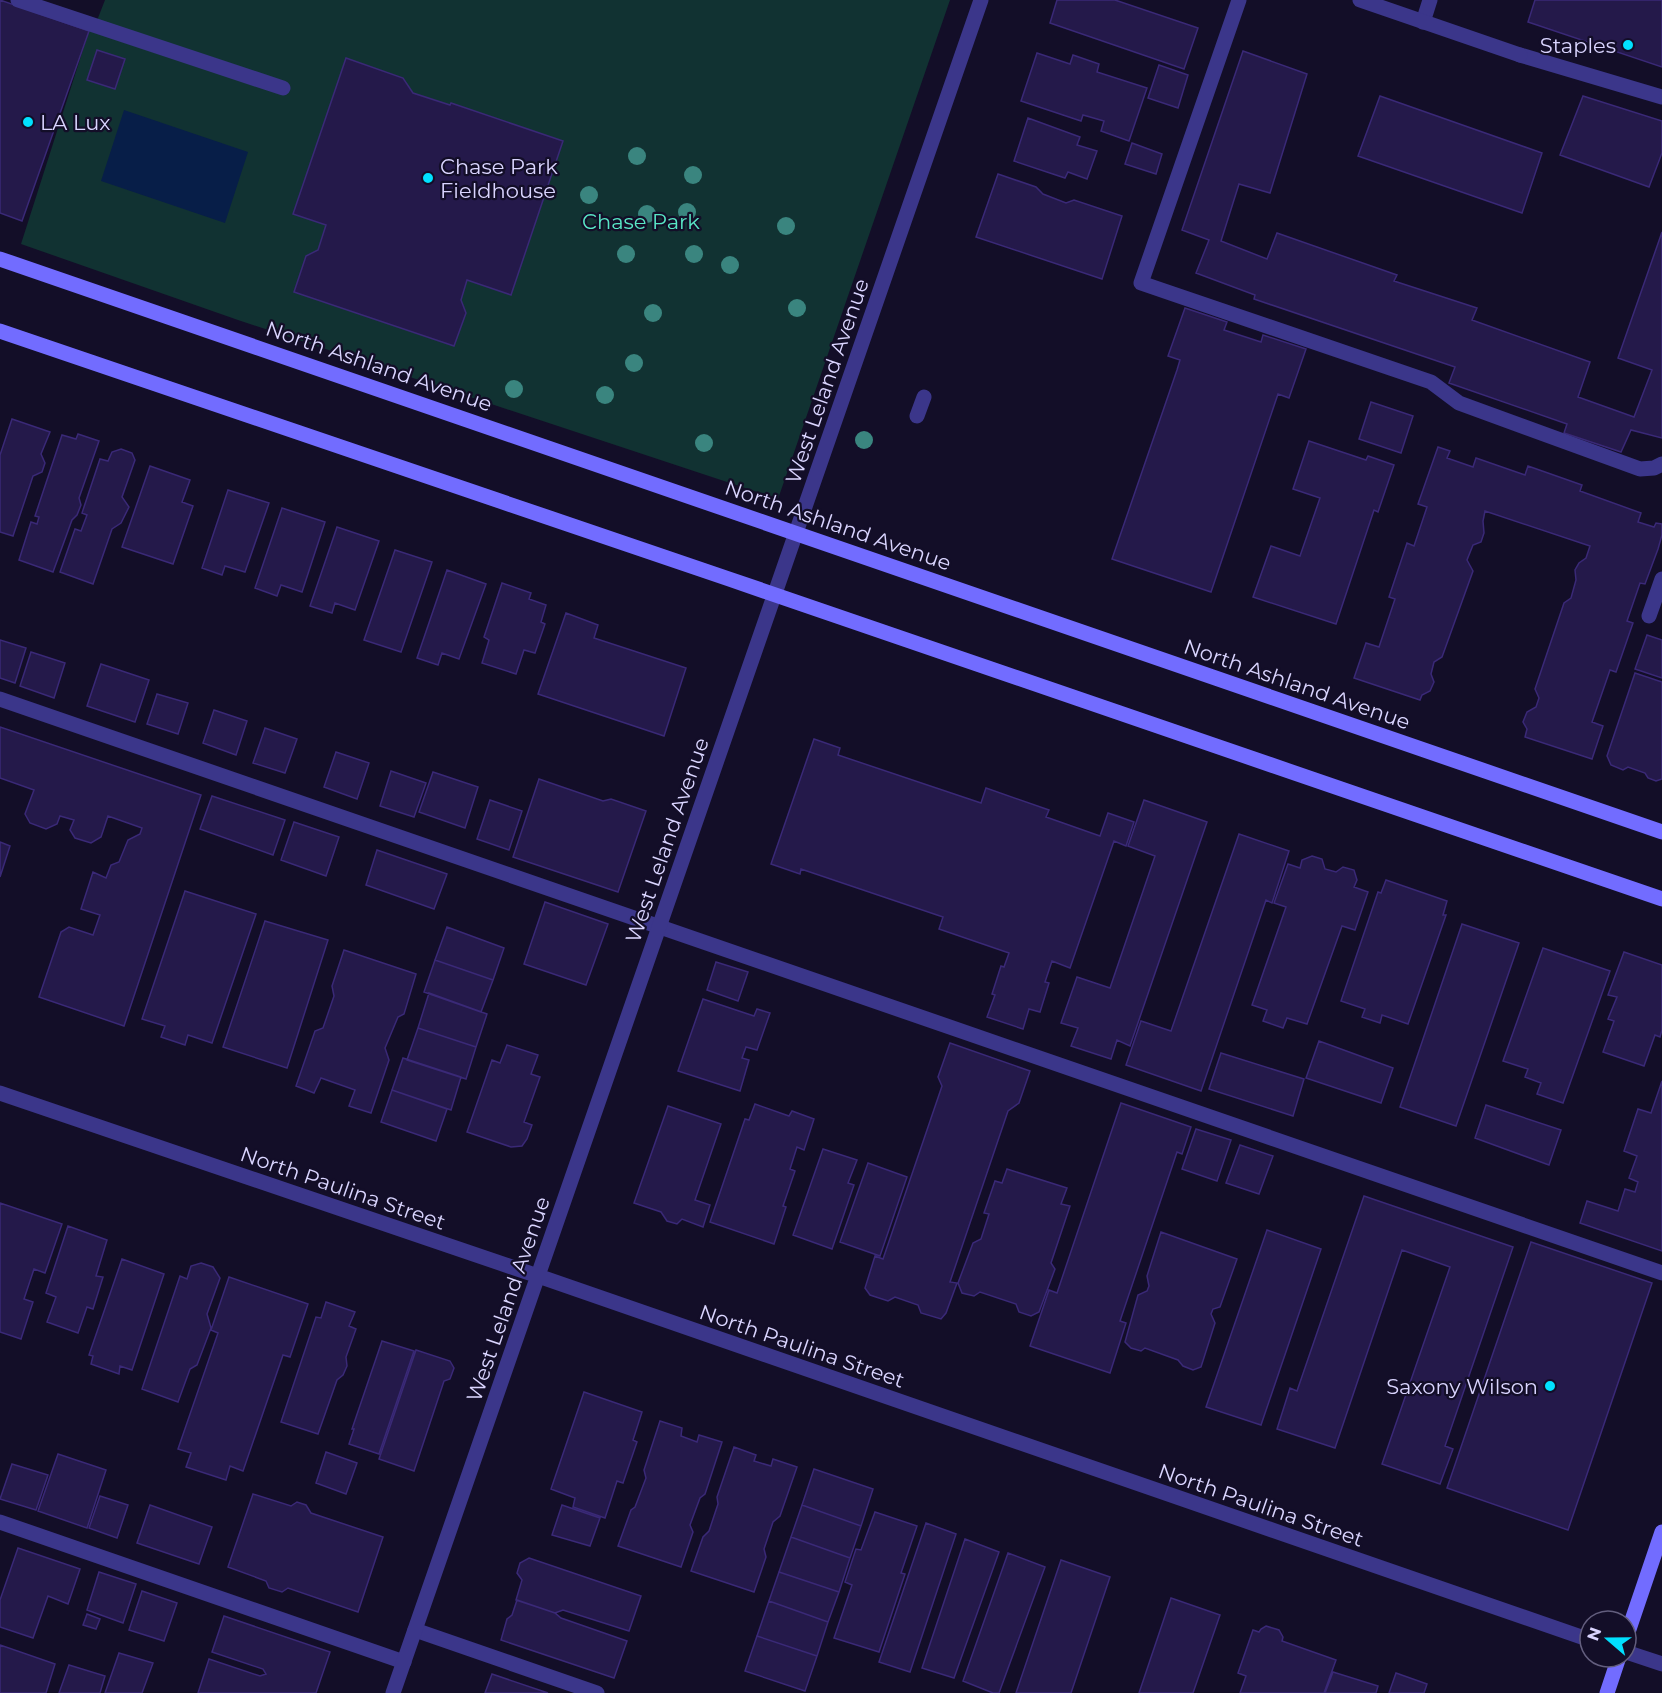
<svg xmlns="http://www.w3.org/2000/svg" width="1662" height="1693" viewBox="0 0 1662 1693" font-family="Montserrat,sans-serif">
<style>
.green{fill:#113232}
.water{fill:#071e48}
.building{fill:#24194a;stroke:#3a2977;stroke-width:1.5}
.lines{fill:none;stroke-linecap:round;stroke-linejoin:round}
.lane{stroke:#3b368a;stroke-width:15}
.street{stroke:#3b368a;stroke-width:15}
.secondary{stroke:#726cff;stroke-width:15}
.tree{fill:#3a857f}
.poi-dot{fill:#01e1ff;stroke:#130e28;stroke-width:2}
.labels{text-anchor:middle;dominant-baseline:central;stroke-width:4.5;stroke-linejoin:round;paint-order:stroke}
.poi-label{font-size:21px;fill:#dad5ff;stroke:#130e28;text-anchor:end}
.park-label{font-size:21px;fill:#59e7c6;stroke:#130e28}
.street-label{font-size:21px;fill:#dad5ff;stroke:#130e28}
</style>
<rect width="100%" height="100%" fill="#130e28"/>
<path class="green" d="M105,0H950L778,499L238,320L21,244L89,31L98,18Z"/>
<path class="water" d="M124,110L248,152L225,223L101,181Z"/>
<path class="building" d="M0,0L89,31L22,221L0,213Z
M1057,0H1115L1198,28L1184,69L1050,23Z
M1535,0H1662V67L1528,22Z
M97,50L125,59L115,89L87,80Z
M1243,51L1307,74L1270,193L1239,184L1221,241L1267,259L1277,233L1397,275L1394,281L1477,308L1472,320L1590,362L1578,397L1634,417L1652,370L1618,358L1662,232V438L1631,430L1621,452L1564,433L1567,424L1449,383L1455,367L1254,299L1255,295L1196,273L1209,240L1182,230Z
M1037,53L1070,64L1073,55L1099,64L1097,72L1147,88L1129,141L1101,131L1104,121L1083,115L1081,121L1021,101Z
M346,58L403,78L413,93L450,105L451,103L563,141L511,295L467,280L461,300L466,313L454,346L294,292L306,256L318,250L326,225L293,214Z
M1159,65L1188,75L1178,108L1148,98Z
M1380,96L1542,153L1522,213L1358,156Z
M1583,96L1662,121V153L1649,187L1560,155Z
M1028,118L1080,137L1077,145L1097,151L1087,179L1068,172L1065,178L1014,161Z
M1132,143L1162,154L1156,174L1125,164Z
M998,174L1036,187L1043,194L1066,203L1074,200L1122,216L1102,279L976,237Z
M1185,308L1227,322L1224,330L1261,342L1263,335L1306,349L1289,398L1278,394L1211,592L1112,559L1177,370L1180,360L1168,356Z
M1371,402L1413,416L1401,453L1359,439Z
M12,419L50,432L41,454L45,463L42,472L33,476L13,536L0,532V455Z
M78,434L99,441L79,498L81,505L77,515L72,520L53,572L19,560L31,522L37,524L39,517L35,516L62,435L76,439Z
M1309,441L1366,460L1368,456L1394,465L1378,512L1374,510L1336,624L1253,597L1271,546L1300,556L1320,498L1293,489Z
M1438,447L1450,451L1447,458L1473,467L1476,458L1525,475L1528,466L1582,485L1580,491L1641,513L1638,522L1654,527L1656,523L1662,524V535L1658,549L1645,584L1640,583L1627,621L1633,623L1616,672L1610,670L1592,722L1603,726L1592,759L1525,737L1527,729L1523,722L1527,712L1536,707L1539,698L1535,689L1564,603L1571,598L1576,580L1575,570L1579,563L1586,558L1590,546L1485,511L1483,521L1484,533L1481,542L1473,545L1467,560L1473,571L1442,657L1434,662L1431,674L1434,682L1430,691L1422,695L1420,700L1354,678L1366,643L1379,647L1395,599L1389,597L1407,543L1414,546L1427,507L1418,504Z
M121,449L132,453L135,460L122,497L129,507L121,523L112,529L93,584L60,572L75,529L81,531L87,515L82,513L100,459L108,461L112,452Z
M150,466L190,480L182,502L193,506L173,564L122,547Z
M228,490L269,503L245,572L225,566L222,575L202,568Z
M282,508L325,522L302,592L281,585L277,596L255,588Z
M337,527L379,541L355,610L335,603L332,613L310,606Z
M395,550L432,562L401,652L364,640Z
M447,570L486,584L459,659L442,653L438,665L417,658Z
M502,583L531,593L529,599L546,605L541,622L545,624L535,653L524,650L516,674L482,663L489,640L484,637Z
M566,613L598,625L594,638L686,668L664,736L538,694Z
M1647,635L1662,640V678L1635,669Z
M0,640L26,648L15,683L0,678Z
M31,652L65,663L54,698L20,686Z
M101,664L149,680L135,722L87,706Z
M1635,673L1662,682V779L1656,781L1648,778L1645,773L1628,767L1623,770L1611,765L1607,756Z
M157,694L188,703L178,734L147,724Z
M214,710L247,721L236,755L203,743Z
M0,727L201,795L124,1026L39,997L61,932L69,927L93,935L100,915L81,909L93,872L106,878L111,865L119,862L128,840L140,834L142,828L108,816L101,837L91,843L75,838L70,830L74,820L60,816L57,824L46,829L30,823L25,814L34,790L0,778Z
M265,728L297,739L285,773L253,763Z
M814,739L840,748L838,755L981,803L986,788L1049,810L1046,817L1100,836L1108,813L1134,822L1126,846L1114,841L1070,968L1052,961L1045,982L1049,983L1040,1012L1029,1009L1023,1029L987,1017L995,995L992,994L1001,966L1004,967L1009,953L939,929L943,917L801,869L800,874L771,864Z
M336,752L369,763L357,799L324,787Z
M391,771L426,783L414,817L380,806Z
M433,772L478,787L465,828L419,812Z
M539,779L603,801L611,799L646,811L618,892L513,857Z
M212,796L285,820L273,855L200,829Z
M490,800L522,811L509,850L477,839Z
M1144,800L1207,822L1130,1046L1117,1040L1111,1059L1071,1046L1078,1028L1061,1023L1077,977L1110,988L1155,856L1128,846Z
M294,822L339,837L326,876L281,860Z
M1239,834L1289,851L1272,903L1266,900L1201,1091L1126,1065L1141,1021L1171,1031Z
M0,842L10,846L0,877Z
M377,850L447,874L434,909L366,885Z
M1312,856L1322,859L1325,869L1336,872L1343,867L1354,870L1357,880L1354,887L1368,892L1355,930L1342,926L1307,1024L1287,1018L1283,1028L1263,1021L1267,1010L1252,1005L1286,907L1274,903L1288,864L1300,868L1302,860Z
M1386,880L1447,901L1443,915H1446L1408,1024L1382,1015L1380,1023L1362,1017L1365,1009L1341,1001L1378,892L1381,893Z
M185,891L256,914L212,1043L188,1035L185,1045L161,1037L165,1026L142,1019Z
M545,902L608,924L586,985L524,964Z
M265,921L328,940L287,1068L223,1047Z
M1462,924L1519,943L1456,1126L1400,1107Z
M447,927L504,948L493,980L435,960Z
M1543,948L1610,971L1563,1103L1537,1094L1541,1083L1525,1077L1528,1069L1503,1061Z
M344,950L416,974L404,1014L398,1017L385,1048L389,1060L371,1113L349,1106L355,1090L321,1078L314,1093L296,1086L315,1031L323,1028L334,996L332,986Z
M1624,952L1662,965V1030L1660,1037L1655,1035L1644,1066L1603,1052L1614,1021L1608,1019L1617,997L1608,995Z
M435,960L493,980L481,1012L424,992Z
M716,962L748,972L738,1001L707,990Z
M429,993L487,1014L476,1047L418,1028Z
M703,999L754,1016L757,1009L770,1013L757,1050L746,1047L742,1058L749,1060L740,1091L678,1071Z
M418,1028L476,1047L466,1079L407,1060Z
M1319,1041L1393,1068L1381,1103L1306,1078Z
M950,1043L1030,1071L1019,1103L1008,1111L950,1282L957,1283L946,1313L941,1319L921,1313L918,1305L895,1297L888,1301L870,1295L865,1288L875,1256L883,1259L942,1086L938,1077Z
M507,1045L538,1055L531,1074L540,1077L524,1122L532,1125L527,1139L522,1146L511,1147L467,1132L492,1060L500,1063Z
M1221,1053L1304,1079L1293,1116L1209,1089Z
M403,1058L461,1077L451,1110L392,1090Z
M1662,1081V1251L1580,1223L1587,1201L1618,1211L1625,1189L1635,1192L1638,1182L1629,1178L1637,1156L1624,1151L1638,1109L1651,1113Z
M392,1090L447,1109L436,1141L381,1122Z
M1121,1103L1191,1127L1182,1154L1177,1152L1120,1321L1126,1323L1110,1373L1030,1346L1049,1290L1057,1293Z
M755,1104L789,1116L792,1111L814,1119L804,1150L797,1147L790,1169L795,1171L783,1206L786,1207L774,1244L710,1222L745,1119L749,1120Z
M1486,1105L1561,1130L1549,1165L1475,1138Z
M668,1106L721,1124L695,1200L710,1205L703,1227L682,1219L677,1224L667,1221L661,1212L634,1203Z
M1196,1129L1231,1140L1217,1181L1182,1169Z
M1240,1145L1273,1156L1259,1194L1226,1183Z
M823,1149L857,1160L848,1183L854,1185L832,1249L793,1235Z
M868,1163L907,1177L880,1256L840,1242Z
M1007,1169L1067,1188L1061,1204L1070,1206L1051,1263L1055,1269L1039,1312L1031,1316L1019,1312L1016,1304L980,1292L974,1296L962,1293L958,1283L973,1243L981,1239L989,1214L984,1213L995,1181L1002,1183Z
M1364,1196L1513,1247L1445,1446L1453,1449L1440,1484L1382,1464L1450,1267L1402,1250L1335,1448L1277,1429L1290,1388L1297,1391Z
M0,1203L62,1224L45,1273L34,1269L24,1299L33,1302L21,1339L0,1332Z
M68,1226L107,1240L96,1276L103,1277L93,1309L87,1307L78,1333L47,1322L56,1297L46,1293Z
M1267,1230L1321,1249L1261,1425L1206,1407Z
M1161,1232L1237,1259L1220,1307L1213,1309L1211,1314L1215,1323L1201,1367L1193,1370L1183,1366L1178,1360L1145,1348L1141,1351L1131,1348L1125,1342L1138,1295L1147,1291L1149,1286L1147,1276Z
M1531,1242L1652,1283L1568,1530L1447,1488Z
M122,1259L164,1274L132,1370L120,1366L119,1374L91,1364L93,1356L89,1355Z
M201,1263L213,1267L220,1278L207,1314L211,1328L197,1365L190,1369L178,1402L142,1389L180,1276L187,1279L191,1266Z
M229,1277L308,1304L290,1357L283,1355L243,1471L230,1466L226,1480L186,1467L191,1453L178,1449L218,1333L211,1330Z
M326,1302L355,1312L349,1326L356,1329L346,1357L347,1366L343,1375L337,1380L318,1434L281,1422L316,1317L321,1318Z
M382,1341L414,1351L379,1454L349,1444L354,1429H352Z
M416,1350L450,1361L454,1368L450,1379L444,1381L414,1471L379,1459Z
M584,1392L642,1412L633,1440L637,1442L623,1483L617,1481L605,1518L573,1507L575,1498L551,1489Z
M660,1421L682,1428L681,1436L697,1442L699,1435L722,1442L705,1494L700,1498L690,1525L693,1532L681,1567L618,1546L631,1510L635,1507L646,1478L644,1470Z
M734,1447L756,1455L754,1461L771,1466L773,1459L797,1467L780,1516L773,1522L764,1549L766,1557L754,1592L691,1571L703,1537L709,1531L718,1504L717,1497Z
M326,1452L357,1463L346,1494L316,1483Z
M58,1454L106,1470L87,1528L38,1511Z
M12,1464L48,1475L36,1510L0,1499Z
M814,1469L873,1489L861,1526L802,1505Z
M253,1494L291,1506L297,1502L306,1505L311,1513L383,1537L358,1612L288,1588L282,1592L269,1588L266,1581L228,1567Z
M100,1496L128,1505L117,1538L89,1528Z
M150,1505L212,1527L199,1564L137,1543Z
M562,1505L600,1518L590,1546L552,1535Z
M802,1505L861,1526L850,1558L791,1537Z
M875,1512L917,1526L901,1573L905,1574L879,1652L834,1638L852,1585L845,1582L856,1549L861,1550Z
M926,1523L956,1534L910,1672L879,1662Z
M791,1537L850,1558L839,1592L779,1572Z
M965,1539L999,1552L954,1678L922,1668Z
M18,1548L80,1569L68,1604L48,1596L33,1638L0,1627V1600Z
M1008,1553L1045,1567L999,1693H993L963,1681Z
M529,1558L641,1596L629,1631L563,1610L555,1613L516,1600L522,1580L517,1573L520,1563Z
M1061,1560L1110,1577L1071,1693H1016Z
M99,1572L136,1584L123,1623L87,1610Z
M779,1572L839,1592L828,1622L769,1601Z
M142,1591L177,1603L164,1641L129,1630Z
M1171,1598L1220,1615L1193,1693H1139Z
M517,1600L555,1613L561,1618L627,1641L614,1678L501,1640L507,1619L512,1615Z
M769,1601L828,1622L817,1656L757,1636Z
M87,1614L100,1619L96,1629L83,1625Z
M224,1616L330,1652L316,1693H198L209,1659L260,1676L266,1674L263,1669L212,1652Z
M1266,1626L1279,1630L1283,1637L1282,1641L1336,1660L1324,1693H1240L1246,1676L1238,1673L1253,1630L1259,1632L1261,1629Z
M757,1636L817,1656L805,1691L745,1671Z
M0,1645L55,1664L46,1693H0Z
M119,1653L153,1663L142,1693H105Z
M69,1665L105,1676L100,1693H59Z
M1333,1672L1378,1686L1376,1693H1325Z
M1396,1673L1427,1684L1424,1693H1389Z
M492,1674L548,1693H485Z"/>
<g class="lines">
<path class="lane" d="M18,0L283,88
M1239,0L1141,283L1431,382L1459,403L1640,469L1654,468L1662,464
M1423,22L1430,0
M1520,55L1662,97
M917,416L924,397
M1649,616L1662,579
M0,699L1662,1273
M0,1522L404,1662
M415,1630L597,1693"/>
<path class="street" d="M1360,0L1520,55
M0,1093L538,1276L1590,1640
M1626,1652L1662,1664
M393,1693L981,0"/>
<path class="secondary" d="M0,259L1662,832
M0,331L729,579L1662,899
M1626,1638L1662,1532
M1607,1693L1619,1657"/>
</g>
<g class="tree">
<circle cx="637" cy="156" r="9"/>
<circle cx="693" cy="175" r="9"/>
<circle cx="589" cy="195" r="9"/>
<circle cx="687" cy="212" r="9"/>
<circle cx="647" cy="214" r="9"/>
<circle cx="786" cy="226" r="9"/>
<circle cx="626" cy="254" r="9"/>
<circle cx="694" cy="254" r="9"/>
<circle cx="730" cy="265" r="9"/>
<circle cx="797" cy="308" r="9"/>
<circle cx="653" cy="313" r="9"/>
<circle cx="634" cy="363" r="9"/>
<circle cx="514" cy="389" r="9"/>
<circle cx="605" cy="395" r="9"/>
<circle cx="864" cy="440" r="9"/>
<circle cx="704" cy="443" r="9"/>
</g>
<g class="poi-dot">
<circle cx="1628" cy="45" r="6"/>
<circle cx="28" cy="122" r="6"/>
<circle cx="428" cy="178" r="6"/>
<circle cx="1550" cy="1386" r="6"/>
</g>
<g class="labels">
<g class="poi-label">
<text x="1616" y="45">Staples</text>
<text x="40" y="122" text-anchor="start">LA Lux</text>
<text x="440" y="166" text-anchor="start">Chase Park<tspan x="440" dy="24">Fieldhouse</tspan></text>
<text x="1538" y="1386">Saxony Wilson</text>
</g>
<g class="park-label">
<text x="641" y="221">Chase Park</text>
</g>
<g class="street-label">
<text transform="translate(379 366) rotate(19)">North Ashland Avenue</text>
<text transform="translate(827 381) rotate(-71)">West Leland Avenue</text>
<text transform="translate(838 525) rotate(19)">North Ashland Avenue</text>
<text transform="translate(1297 684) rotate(19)">North Ashland Avenue</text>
<text transform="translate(667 840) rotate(-71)">West Leland Avenue</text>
<text transform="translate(343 1188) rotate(19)">North Paulina Street</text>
<text transform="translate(508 1299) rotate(-71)">West Leland Avenue</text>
<text transform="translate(802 1346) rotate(19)">North Paulina Street</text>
<text transform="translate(1261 1505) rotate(19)">North Paulina Street</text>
</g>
</g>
<g transform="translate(1608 1639) rotate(290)"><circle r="28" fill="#130e28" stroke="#635e7e" stroke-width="1.5"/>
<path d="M0-4.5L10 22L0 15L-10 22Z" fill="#01e1ff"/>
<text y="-9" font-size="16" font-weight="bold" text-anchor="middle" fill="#dad5ff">N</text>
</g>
</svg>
